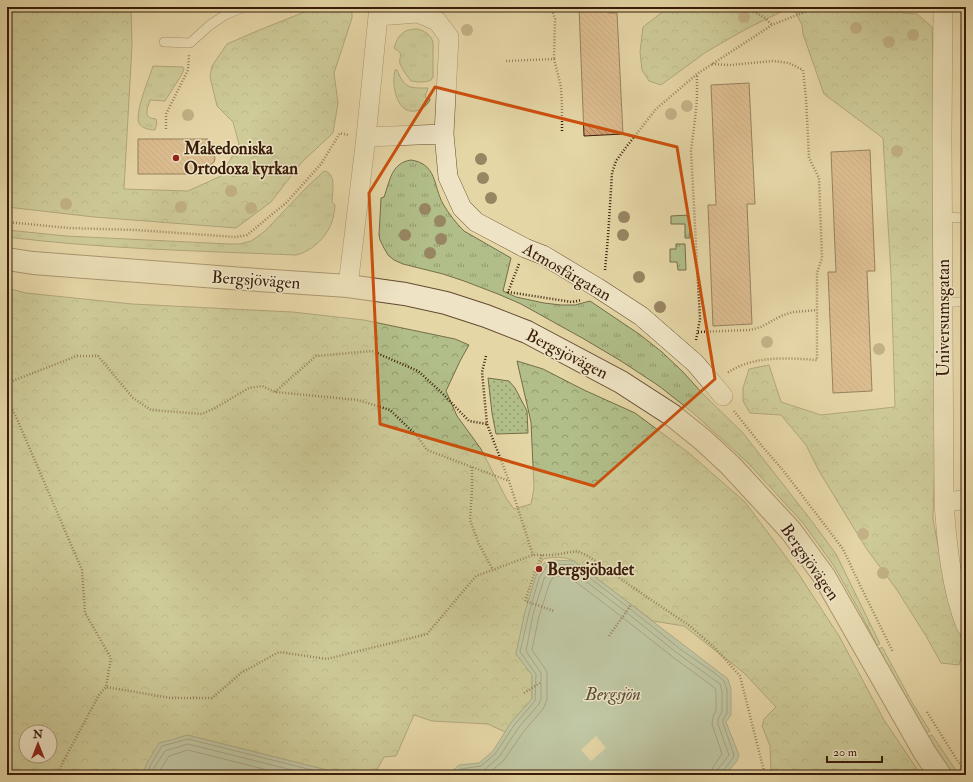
<svg xmlns="http://www.w3.org/2000/svg" width="973" height="782" viewBox="0 0 973 782" font-family="'IM FELL Double Pica',serif">
<style>
.grass{fill:url(#grass-tufts);stroke:#756d49}
.forest{fill:url(#forest-crowns);stroke:#756d49;fill-rule:evenodd}
.park{fill:url(#park-dots);stroke:#756d49}
.water{fill:#96b9a4;stroke:#717a66}
.pier{fill:#e5d6a6}
.lines{fill:none;stroke-linecap:round;stroke-linejoin:round}
.shore{stroke:#686a56;stroke-width:1}
.building{fill:url(#building-back-hatch);stroke:#391c09}
.service-casing{stroke:#644a30;stroke-width:10}
.minor-casing{stroke:#644a30;stroke-width:20}
.tertiary-casing{stroke:#644a30;stroke-width:24}
.path{stroke:#391c09;stroke-width:2.5;stroke-dasharray:1 2;stroke-linecap:butt}
.service{stroke:#eee4c5;stroke-width:9}
.minor{stroke:#eee4c5;stroke-width:19}
.tertiary{stroke:#eee4c5;stroke-width:22}
.tree{fill:#978661}
.marked{fill:none;stroke:#ce500c;stroke-width:3;stroke-linejoin:round}
.poi-dot{fill:#8f2418;stroke:#eee4c5;stroke-width:1.5}
.labels{text-anchor:middle;dominant-baseline:central;stroke-width:3;stroke-linejoin:round;paint-order:stroke}
.poi-label{font-size:17px;font-weight:bold;fill:#391c09;stroke:#eee4c5;text-anchor:start}
.street-label{font-size:17px;fill:#391c09;stroke:#eee4c5}
.water-label{font-size:18px;font-style:italic;fill:#554b38;stroke:#eee4c5}
</style>
<defs>
<pattern id="grass-tufts" width="24" height="20" patternUnits="userSpaceOnUse"><rect width="24" height="20" fill="#b1be89"/><path d="M3 7l-1-3M5 7V3M7 7l1-3M15 17l-1-3M17 17v-4M19 17l1-3" fill="none" stroke="#919a6e"/></pattern>
<pattern id="forest-crowns" width="20" height="18" patternUnits="userSpaceOnUse"><rect width="20" height="18" fill="#b1be89"/><path d="M2 6a3 3 0 1 1 6 0M12 15a3 3 0 1 1 6 0" fill="none" stroke="#919a6e"/></pattern>
<pattern id="park-dots" width="8" height="8" patternUnits="userSpaceOnUse"><rect width="8" height="8" fill="#b1be89"/><path d="M2 2h.1M6 6h.1" fill="none" stroke="#919a6e" stroke-width="1.8" stroke-linecap="round"/></pattern>
<pattern id="building-back-hatch" width="6" height="6" patternUnits="userSpaceOnUse"><rect width="6" height="6" fill="#d1a073"/><path d="M-1 5l2 2M0 0l6 6M5-1l2 2" fill="none" stroke="#ab825d"/></pattern>
</defs>
<rect width="100%" height="100%" fill="#e5d6a6"/>
<filter id="stains"><feTurbulence type="fractalNoise" baseFrequency=".005" numOctaves="4"/><feColorMatrix values="0 0 0 0 .2 0 0 0 0 .09 0 0 0 0 .02 0 0 0 .5 -.17"/></filter>
<radialGradient id="worn" r=".72"><stop offset=".6" stop-color="#630" stop-opacity="0"/><stop offset="1" stop-color="#630" stop-opacity=".3"/></radialGradient>
<path class="grass" d="M417,29C424,30 431,35 433,42V77L431,80C425,83 418,82 411,81C408,77 402,69 400,64C398,55 406,56 394,48C398,35 403,29 417,29Z
M153,66L183,67L184,69L182,74L165,101L150,100L147,110V115L150,118L156,119L157,123L155,130C150,130 141,128 139,123C134,114 150,76 153,66Z
M395,70H397C405,89 409,88 428,88L425,97L430,99V100C427,105 425,107 419,110C397,118 391,85 395,70Z
M411,160C437,164 433,185 443,204C449,214 456,223 464,231L511,258L503,291L516,297L544,303L561,305H575L590,301L639,334L662,352L683,372L703,394L743,433L810,519L836,554L880,644L877,645L861,614L834,566L803,523L748,463L692,412L659,386L621,361L584,339L521,304L498,294L464,281L443,274L403,264L394,260L388,255L384,248L380,240L379,235L381,198L384,197C390,181 391,163 411,160Z
M325,171C337,175 332,192 332,202L335,205C335,209 334,213 333,218C329,235 313,251 296,255C200,251 103,249 7,237V230L66,236L229,244H240L251,241L257,237L265,231L305,189L323,172Z
M689,215L690,238H685V224H671V216Z
M676,244H685L686,270H678L677,262H670V249H676Z
M882,647L913,704L930,731L925,733L894,678L880,651L879,649Z
M932,735L959,775H952L927,737Z"/>
<path class="forest" d="M7,7H131L132,45L124,189L188,191L221,176L239,144L233,122L217,106L210,77L212,66L227,44L257,31L317,7H352V18L334,73L338,103L333,133L302,162L271,202L236,228L94,217L7,207Z
M669,7H791L748,28L706,52L661,85L649,81L642,70L640,52L643,27Z
M793,7H898L902,13L917,14L932,27L933,59V270L936,416L933,519L945,583L964,647L959,665L941,663L926,636L897,590L866,548L819,471L806,445L781,415L750,413L743,401V388L749,369L769,365L781,402L821,415L895,407L891,275L883,138L824,94L803,34L802,25Z
M7,288L26,293L132,304L292,312L364,320L455,339L469,345L460,361L446,391L457,416L481,449L506,498L514,509L531,504L534,488L531,422L517,361L543,369L584,390L635,413L689,453L745,502L798,573L839,636L884,720L921,775H785L771,770L770,746L762,726L764,719L776,707L744,673L684,626L653,621L574,561C564,556 554,557 543,559L536,576L525,612L516,654L532,675V699L512,721L505,732L488,724L432,721L414,715L396,756L384,757L374,775H352L343,774L187,735L175,739L146,765L144,775H7ZM26,732H50V756H26Z"/>
<path class="park" d="M488,378L509,381L515,388L527,411L528,433L496,434L492,413Z"/>
<path class="water" d="M554,560L574,561L728,679L731,689V715L726,722L739,755L737,761L725,775H448L459,765L479,763L493,751L512,721L532,699V675L516,654L525,612L536,576L544,563Z
M187,735L343,774L352,775H144L146,765L159,743L175,739Z"/>
<path class="pier" d="M596,736L606,748L591,761L581,750Z"/>
<g class="lines">
<path class="shore" d="M148,775L150,766L162,746L188,739L332,775
M153,775L154,768L165,751L188,744L312,775
M159,775L160,770L169,756L188,750L287,775
M454,775L461,769L481,766L495,754L515,724L535,701L536,674L520,652L529,613L539,578L547,566L555,564L573,565L629,608L680,649L716,674L724,681L727,690V713L723,720V723L734,755C732,763 723,767 722,775
M462,775L464,774L483,771L499,757L519,727L539,704L541,699V673L526,651L533,614L544,579L550,571L555,569L571,570L626,612L677,653L720,684L722,691V712L718,719V724L729,755L718,769L717,775
M487,775L504,760L524,731L543,709L545,705L547,699V672L544,667L532,650L539,616L550,582L554,576H568L622,617L674,658L715,688L716,692V710L713,717L712,724L722,754L713,767L711,775"/>
</g>
<path class="building" d="M579,7H609V13H617L623,134L584,136Z
M749,83L755,204H747L752,324L713,326L708,205H716L711,85Z
M138,139H208L207,146L214,153L215,159L214,162L207,168V174H138Z
M870,150L875,271H867L872,391L833,393L828,272H836L831,152Z"/>
<g class="lines">
<g class="service-casing">
<path id="service" d="M164,42L190,43L210,25L225,15L244,7
M943,217L966,218
M943,302H966"/>
</g>
<g class="minor-casing">
<path id="minor" d="M943,7L942,136L944,503C947,544 951,588 966,626
M378,16L418,13L437,21L449,37L444,134L448,177L462,208L476,222L525,248L543,255L598,288L641,316L695,363L723,396
M366,137L444,134
M348,286L366,137L378,16L379,7
M944,503L966,499"/>
</g>
<g class="tertiary-casing">
<path id="tertiary" d="M7,259L33,263L244,279L348,286L405,294L446,303L486,316L527,332L621,382L672,415L703,440L730,465L791,531L824,576L925,753L940,775"/>
</g>
<path class="path" d="M551,7L555,19L554,59
M746,7L765,18L772,25
M506,61L554,59L561,87L562,108V132
M712,64L730,65L773,61L789,63L803,70L806,98L809,158L819,178L822,258L817,273V360C787,358 754,355 727,373
M166,129V114L188,70L189,55
M7,222L69,228L136,230L236,237L247,235L287,202L321,164L340,133L348,135
M519,264L508,292L572,302L582,300
M605,270L608,237L612,173L616,161L627,146L656,109L697,74L772,25L817,7
M698,332L750,330L761,327L781,316L793,312L817,310
M696,340L700,319L691,151L695,119L697,99V74
M486,356L482,372L487,424L509,481L533,555
M7,383L77,356H98L133,398L151,410L202,414L215,408L249,388L262,386L275,392L358,400L390,410L417,436L427,450L509,481
M275,392L316,356L372,351L418,371L443,394L469,421L487,424
M7,399L17,419L82,570L85,613L111,658L106,687
M734,411L761,445L782,469L843,549L859,583L893,652
M472,467V490L470,520L479,544L493,570
M542,555L534,575L525,601L554,611
M609,636L631,605
M524,693L540,683
M927,712L957,760L966,772
M57,775L64,760L99,695L106,687L171,698H212L241,673L279,652L327,659L427,634L476,576L533,555H554L577,551L588,556L641,593L690,626L715,648L740,676L765,775"/>
<use href="#service" class="service"/>
<use href="#minor" class="minor"/>
<use href="#tertiary" class="tertiary"/>
</g>
<g class="tree">
<circle cx="744" cy="17" r="6"/>
<circle cx="856" cy="28" r="6"/>
<circle cx="467" cy="30" r="6"/>
<circle cx="913" cy="35" r="6"/>
<circle cx="889" cy="42" r="6"/>
<circle cx="687" cy="106" r="6"/>
<circle cx="671" cy="114" r="6"/>
<circle cx="188" cy="115" r="6"/>
<circle cx="897" cy="151" r="6"/>
<circle cx="481" cy="159" r="6"/>
<circle cx="234" cy="171" r="6"/>
<circle cx="483" cy="178" r="6"/>
<circle cx="231" cy="191" r="6"/>
<circle cx="491" cy="198" r="6"/>
<circle cx="66" cy="204" r="6"/>
<circle cx="181" cy="207" r="6"/>
<circle cx="251" cy="208" r="6"/>
<circle cx="425" cy="209" r="6"/>
<circle cx="624" cy="217" r="6"/>
<circle cx="440" cy="221" r="6"/>
<circle cx="405" cy="235" r="6"/>
<circle cx="623" cy="235" r="6"/>
<circle cx="441" cy="239" r="6"/>
<circle cx="430" cy="253" r="6"/>
<circle cx="639" cy="277" r="6"/>
<circle cx="660" cy="307" r="6"/>
<circle cx="767" cy="342" r="6"/>
<circle cx="879" cy="349" r="6"/>
<circle cx="863" cy="534" r="6"/>
<circle cx="883" cy="573" r="6"/>
</g>
<path d="M0 0H973V782H0ZM435,87L677,147L715,379L594,486L380,424L369,193Z" fill="#e5d6a6" fill-opacity=".55" fill-rule="evenodd"/>
<path class="marked" d="M435,87L677,147L715,379L594,486L380,424L369,193Z"/>
<g class="poi-dot">
<circle cx="176" cy="158" r="4"/>
<circle cx="539" cy="569" r="4"/>
</g>
<g class="labels">
<g class="poi-label">
<text x="184" y="148">Makedoniska<tspan x="184" dy="20">Ortodoxa kyrkan</tspan></text>
<text x="547" y="569">Bergsjöbadet</text>
</g>
<g class="street-label">
<text transform="translate(567 272) rotate(30)">Atmosfärgatan</text>
<text transform="translate(256 280) rotate(4)">Bergsjövägen</text>
<text transform="translate(943 318) rotate(-90)">Universumsgatan</text>
<text transform="translate(567 354) rotate(27)">Bergsjövägen</text>
<text transform="translate(810 562) rotate(55)">Bergsjövägen</text>
</g>
<g class="water-label">
<text x="613" y="694">Bergsjön</text>
</g>
</g>
<rect width="973" height="782" fill="none" stroke="#e5d6a6" stroke-width="24"/>
<rect x="8" y="8" width="957" height="766" fill="none" stroke="#391c09" stroke-width="2"/>
<rect x="12" y="12" width="949" height="758" fill="none" stroke="#391c09"/>
<g transform="translate(38 744)"><circle r="19" fill="#eee4c5" stroke="#a6947a"/>
<path d="M0-3L7 15L0 10L-7 15Z" fill="#8f2418"/>
<text y="-6" font-size="11" font-weight="bold" text-anchor="middle" fill="#391c09">N</text>
</g>
<path d="M827 756v6h55v-6" fill="none" stroke="#391c09" stroke-width="2"/>
<text x="833" y="756" font-size="12" fill="#391c09" stroke="#eee4c5" stroke-width="3" paint-order="stroke">20 m</text>
<rect width="100%" height="100%" filter="url(#stains)"/>
<rect width="100%" height="100%" fill="url(#worn)"/>
</svg>
